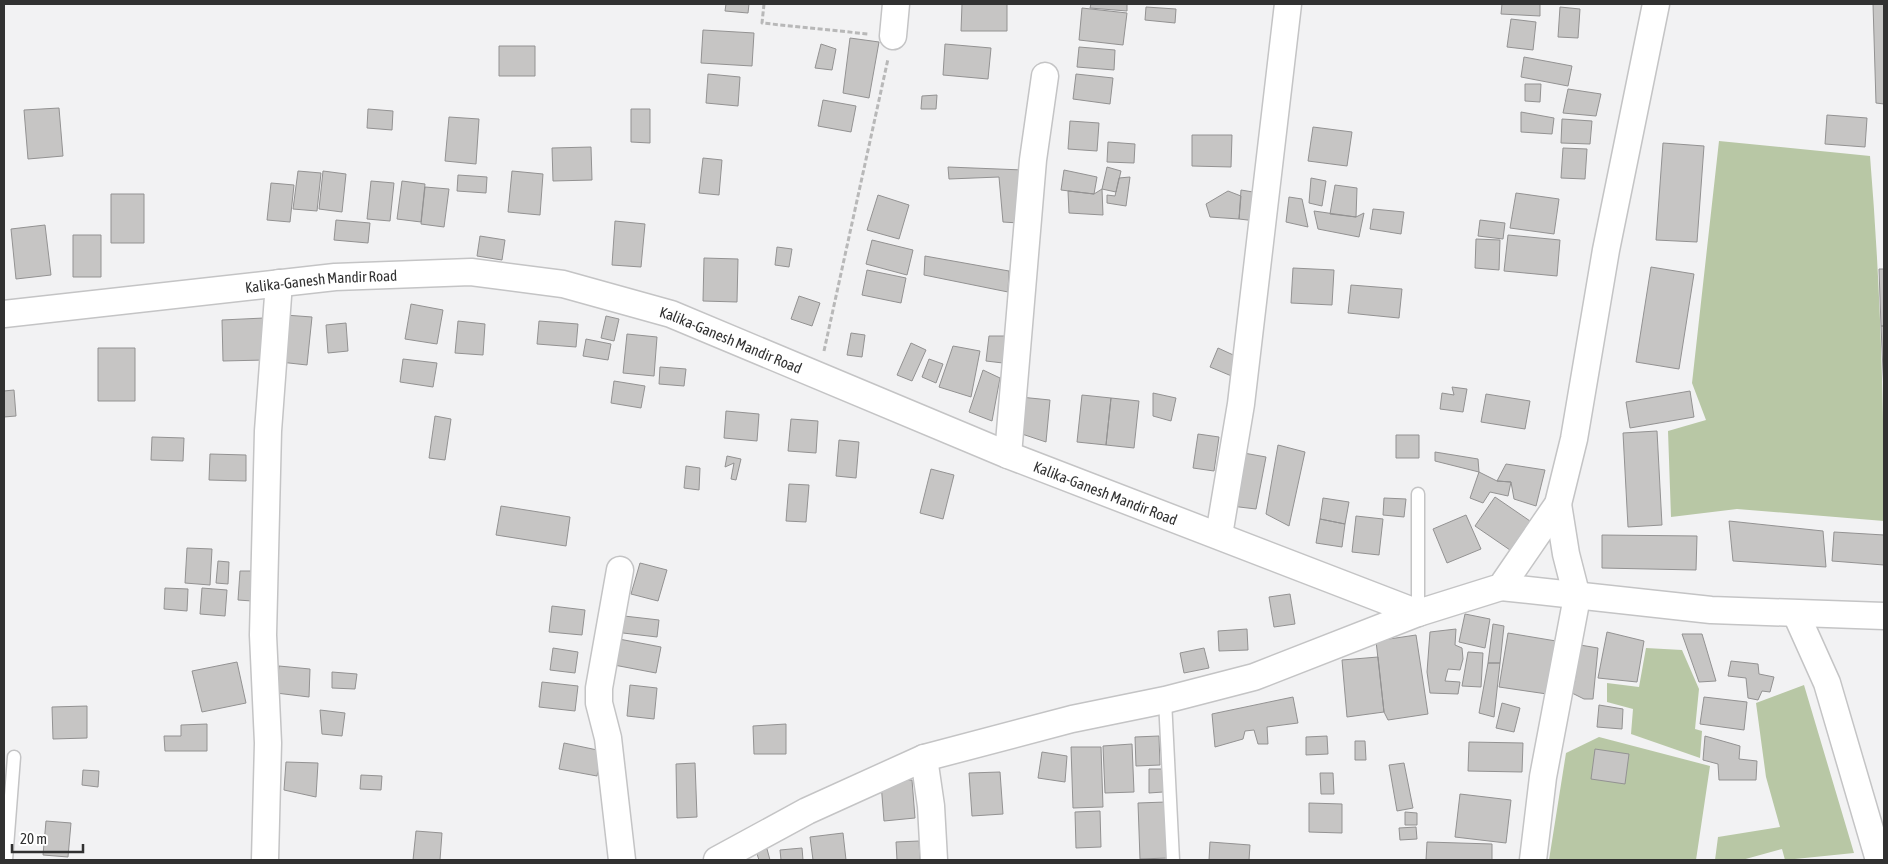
<svg xmlns="http://www.w3.org/2000/svg" width="1888" height="864" viewBox="0 0 1888 864" font-family="'Asap Condensed',sans-serif">
<style>
.green{fill:#b8c7a5}
.building{fill:#c6c5c4;stroke:#939292}
.lines{fill:none;stroke-linecap:round;stroke-linejoin:round}
.service-casing{stroke:#c4c4c5;stroke-width:15}
.minor-casing{stroke:#c4c4c5;stroke-width:29}
.path{stroke:#b8b8b8;stroke-width:3;stroke-dasharray:5 2.5;stroke-linecap:butt}
.service{stroke:#fff;stroke-width:12}
.minor{stroke:#fff;stroke-width:26}
.labels{text-anchor:middle;dominant-baseline:central;stroke-width:4;stroke-linejoin:round;paint-order:stroke}
.street-label{font-size:15px;fill:#313131;stroke:#fff}
</style>
<rect width="100%" height="100%" fill="#f2f2f3"/>
<path class="green" d="M1719,141L1870,156C1880,278 1884,399 1884,521L1737,509L1671,517L1668,431L1706,420L1692,383Z
M1646,648L1682,650L1699,689L1695,729L1702,731L1700,758L1631,734L1633,709L1607,702V683L1639,687Z
M1804,685L1854,853L1785,860L1782,849L1742,860H1715L1718,837L1780,827L1766,777L1756,703Z
M1599,737L1710,766L1696,860H1549L1566,753Z"/>
<path class="building" d="M726,4H749L748,13L725,11Z
M962,4H1007V31H961Z
M1091,4H1127V11L1090,8Z
M1502,4H1540V16L1501,14Z
M1873,4H1884V104L1876,103Z
M1146,7L1176,9L1175,23L1145,20Z
M1560,7L1580,9L1578,38L1558,37Z
M1082,8L1127,13L1123,45L1079,40Z
M1511,19L1536,22L1533,50L1507,47Z
M703,30L754,33L752,66L701,63Z
M850,38L879,42L869,98L843,93Z
M821,44L836,49L832,70L815,68Z
M945,44L991,48L988,79L943,75Z
M499,46H535V76H499Z
M1079,47L1115,50L1114,70L1077,67Z
M1524,57L1572,66L1568,86L1521,77Z
M708,74L740,77L738,106L706,103Z
M1076,74L1113,78L1110,104L1073,99Z
M1525,84H1541L1540,102L1525,101Z
M1568,89L1601,94L1596,116L1563,113Z
M937,95L936,109H921L922,96Z
M823,100L856,106L851,132L818,126Z
M59,108L63,156L28,159L24,110Z
M368,109L393,111L392,130L367,128Z
M631,109H650V143L631,142Z
M1521,112L1554,118L1552,134L1521,132Z
M1827,115L1867,118L1865,147L1825,144Z
M449,117L479,119L476,164L445,161Z
M1562,119L1592,121L1590,144L1561,143Z
M1070,121L1099,123L1097,151L1068,149Z
M1313,127L1352,132L1347,166L1308,161Z
M1192,135H1232L1231,167L1192,166Z
M1108,142L1135,144L1134,163L1107,162Z
M1663,143L1704,146L1697,242L1656,240Z
M591,147L592,180L553,181L552,148Z
M1563,148L1587,149L1585,179L1561,178Z
M703,158L722,160L719,195L699,193Z
M948,167L1023,170L1019,223L1003,222L999,177L949,179Z
M1107,167L1121,171L1116,192L1102,189Z
M1064,170L1097,177L1094,194L1061,190Z
M298,171L321,173L317,211L293,209Z
M323,171L346,174L342,212L319,209Z
M512,171L543,174L540,215L508,212Z
M458,175L487,177L486,193L457,191Z
M1130,177L1126,206L1107,203V195L1115,196L1119,178Z
M1311,178L1326,181L1322,206L1309,203Z
M371,181L394,183L390,221L367,219Z
M402,181L425,184L421,222L397,219Z
M271,183L294,185L290,222L267,220Z
M1335,185L1357,188L1356,217L1330,214Z
M425,187L449,189L444,227L421,224Z
M1102,189L1103,215L1069,213L1068,191L1094,194Z
M1241,190L1259,193L1256,221L1239,219Z
M1228,191L1241,196L1239,219L1210,217L1206,204Z
M1516,193L1559,199L1554,234L1510,228Z
M111,194H144V243H111Z
M878,195L909,205L899,239L867,230Z
M1289,197L1302,199L1308,227L1286,222Z
M1373,209L1404,212L1401,234L1370,229Z
M1314,211L1356,217L1364,213L1359,237L1318,229Z
M336,220L370,223L368,243L334,240Z
M1480,220L1505,223L1503,239L1478,236Z
M615,221L645,224L641,267L612,265Z
M45,225L51,275L16,279L11,229Z
M73,235H101V277H73Z
M1508,235L1560,240L1557,276L1504,271Z
M480,236L505,240L502,260L477,256Z
M1476,239L1500,240L1499,270L1475,268Z
M872,240L913,250L907,275L866,264Z
M777,247L792,249L789,267L775,265Z
M925,256L1009,271L1008,292L924,275Z
M704,258L738,259L737,302L703,301Z
M1651,267L1694,274L1679,369L1636,362Z
M1293,268L1334,270L1332,305L1291,303Z
M1879,269H1884V326H1881Z
M867,270L906,278L901,303L862,295Z
M1351,285L1402,289L1399,318L1348,313Z
M799,296L820,303L812,326L791,319Z
M411,304L443,310L437,344L405,339Z
M285,315L312,317L307,365L280,362Z
M606,316L619,319L614,341L601,338Z
M264,318L265,360L223,361L222,320Z
M458,321L485,324L483,355L455,353Z
M539,321L578,324L576,347L537,344Z
M346,323L348,351L328,353L326,325Z
M1881,326H1884V393Z
M851,333L865,335L862,357L847,355Z
M627,334L657,337L654,376L623,373Z
M989,336H1008L1003,363L986,361Z
M586,339L611,344L608,360L583,356Z
M911,343L926,350L912,381L897,375Z
M953,346L980,351L971,397L939,387Z
M98,348H135V401H98Z
M1218,348L1242,359L1234,377L1210,367Z
M403,359L437,363L433,387L400,382Z
M929,359L943,364L936,383L922,377Z
M660,367L686,369L684,386L659,384Z
M983,370L1000,378L992,421L969,412Z
M614,381L645,386L641,408L611,403Z
M1452,387L1467,389L1463,412L1440,409L1442,393L1454,395Z
M14,390L16,416L4,417V391Z
M1690,391L1694,417L1630,428L1626,402Z
M1153,393L1176,398L1171,421L1153,416Z
M1486,394L1530,401L1525,429L1481,422Z
M1082,395L1111,398L1106,445L1077,442Z
M1020,397L1050,400L1046,442L1019,433Z
M1111,398L1139,401L1134,448L1106,445Z
M726,411L759,414L757,441L724,438Z
M435,416L451,419L445,460L429,458Z
M791,419L818,421L816,453L788,451Z
M1657,431L1662,525L1628,527L1623,433Z
M1198,434L1219,437L1214,471L1193,468Z
M1396,435H1419V458H1396Z
M152,437L184,438L183,461L151,460Z
M839,440L859,442L856,478L836,476Z
M1278,445L1305,452L1289,526L1266,514Z
M1238,452L1266,457L1256,509L1231,506Z
M1435,452L1478,459L1479,472L1435,461Z
M210,454L246,455V481L209,480Z
M727,456L741,459L736,480L731,479L734,463L725,467Z
M1506,464L1545,470L1536,506L1514,499L1511,482L1497,481Z
M686,466L700,468L699,490L684,488Z
M931,469L954,475L943,519L920,513Z
M1479,472L1497,481L1511,482L1508,496L1490,492L1483,503L1470,498Z
M789,484L809,485L806,522L786,521Z
M1495,497L1530,521L1510,550L1475,526Z
M1323,498L1349,502L1345,524L1320,519Z
M1384,498L1406,499L1404,517L1383,515Z
M501,506L570,517L566,546L496,535Z
M1466,515L1481,549L1447,563L1433,529Z
M1356,516L1383,519L1379,555L1352,552Z
M1320,519L1345,524L1342,547L1316,543Z
M1729,521L1823,531L1826,567L1733,561Z
M1834,532L1884,535V565L1832,561Z
M1602,535L1697,536L1696,570L1602,568Z
M187,548L212,549L210,585L185,583Z
M218,561L229,562L228,584L216,583Z
M640,563L667,570L658,601L631,594Z
M240,571H254L252,601L238,600Z
M165,588L188,589L187,611L164,609Z
M202,588L227,590L225,616L200,614Z
M1290,594L1295,624L1274,627L1269,597Z
M552,606L585,610L582,635L549,632Z
M1465,614L1490,619L1485,648L1459,642Z
M624,616L659,620L657,637L623,633Z
M1493,624L1504,626L1500,663H1488Z
M1247,629L1248,650L1219,651L1218,631Z
M1456,629L1455,645L1462,648L1463,659L1460,670L1448,669L1445,681L1460,682L1458,694L1430,693L1427,672L1430,632Z
M1607,632L1644,641L1637,682L1598,678Z
M1508,633L1556,641L1547,694L1499,687Z
M1682,634H1702L1716,681L1699,682Z
M1416,635L1428,714L1388,720L1384,712L1376,641Z
M619,639L661,647L656,673L614,665Z
M1580,645L1598,648L1593,699H1584L1566,690L1565,684L1575,682Z
M553,648L578,652L575,673L550,670Z
M1204,648L1209,668L1184,673L1180,653Z
M1468,652L1483,653L1481,687L1462,686Z
M1378,657L1384,712L1347,717L1342,660Z
M1731,661L1758,664L1759,674L1774,677L1770,692L1762,691L1758,700L1748,698L1746,678L1728,676Z
M237,662L246,703L202,712L192,671Z
M1488,663H1500L1494,717L1479,713Z
M279,666L310,669L309,697L276,693Z
M332,672L357,674L355,689L332,688Z
M542,682L578,686L575,711L539,707Z
M630,685L657,688L654,719L627,716Z
M1293,697L1298,723L1267,727L1268,744H1258L1254,730L1245,731L1243,739L1215,747L1212,714Z
M1704,697L1747,702L1744,730L1700,724Z
M1502,703L1520,708L1514,732L1496,728Z
M1599,705L1623,709L1622,729L1597,727Z
M87,706V738L53,739L52,707Z
M320,710L345,713L342,736L322,734Z
M207,724V751H165L164,736H181V725Z
M786,724V754H754L753,726Z
M1159,736L1160,765L1136,766L1135,737Z
M1327,736L1328,754L1306,755V737Z
M1705,736L1740,746L1739,759L1757,761L1756,780H1719L1718,764L1703,760Z
M1355,741H1365L1366,760H1355Z
M1469,742L1523,743L1522,772L1468,771Z
M564,743L602,751L597,776L559,769Z
M1132,744L1134,792L1105,793L1103,746Z
M1071,747H1101L1103,807L1073,808Z
M1595,749L1629,754L1625,784L1591,779Z
M1042,752L1067,756L1065,782L1038,778Z
M286,762L318,763L316,797L284,790Z
M695,763L697,817L677,818L676,764Z
M1404,763L1413,808L1397,811L1389,765Z
M1149,769H1162L1163,792L1149,793Z
M83,770L99,771L98,787L82,785Z
M1000,772L1003,814L972,816L969,773Z
M1320,773H1333L1334,794H1321Z
M361,775L382,776L381,790L360,789Z
M912,780L915,818L884,821L881,783Z
M1460,794L1511,800L1506,843L1455,837Z
M1166,802L1168,858L1140,859L1138,803Z
M1309,803L1342,804V833L1309,832Z
M1100,811L1101,847L1076,848L1075,812Z
M1405,812L1417,813V825H1405Z
M46,821L71,823L68,857L43,855Z
M1416,827L1417,839L1400,840L1399,828Z
M416,831L442,833L440,860H413Z
M843,833L846,860H813L810,837Z
M919,841L920,860H897L896,842Z
M1210,842L1250,845L1249,860H1209Z
M1427,842L1492,844V860H1426Z
M755,848L767,849L770,860H759Z
M802,848L803,860H781L780,850Z"/>
<g class="lines">
<g class="service-casing">
<path id="service" d="M1418,494V613
M1165,700L1173,860
M6,860L14,757"/>
</g>
<g class="minor-casing">
<g id="minor">
<path d="M893,36L896,4"/>
<path id="s1" d="M4,314L335,277L471,272L563,284L671,314L1008,455L1418,613"/>
<path d="M1008,455L1033,160L1045,76"/>
<path d="M1219,535L1241,404L1288,4"/>
<path d="M620,570L599,688V703L608,738L622,860"/>
<path d="M1501,587L1711,610L1884,616"/>
<path d="M1796,614L1827,683L1879,860"/>
<path d="M924,758L931,806L934,860"/>
<path d="M265,860L268,743L263,635L268,431L279,283"/>
<path d="M717,860L807,811L924,758L1072,719L1165,700L1254,677L1418,613L1501,587L1558,504L1574,439L1606,250L1656,4"/>
<path d="M1533,860L1543,777L1577,597L1566,554L1558,504"/>
</g>
</g>
<path class="path" d="M764,4L762,23L868,34
M824,351L888,59"/>
<use href="#service" class="service"/>
<use href="#minor" class="minor"/>
</g>
<g class="labels">
<g class="street-label">
<text stroke="none"><textPath href="#s1" startOffset="319">Kalika-Ganesh Mandir Road</textPath></text>
<text stroke="none"><textPath href="#s1" startOffset="739">Kalika-Ganesh Mandir Road</textPath></text>
<text stroke="none"><textPath href="#s1" startOffset="1144">Kalika-Ganesh Mandir Road</textPath></text>
</g>
</g>
<rect width="1888" height="864" fill="none" stroke="#313131" stroke-width="10"/>
<path d="M12 844v8h71v-8" fill="none" stroke="#313131" stroke-width="2.5"/>
<text x="20" y="844" font-size="15" fill="#313131" stroke="#ffffff" stroke-width="4" paint-order="stroke">20 m</text>
</svg>
